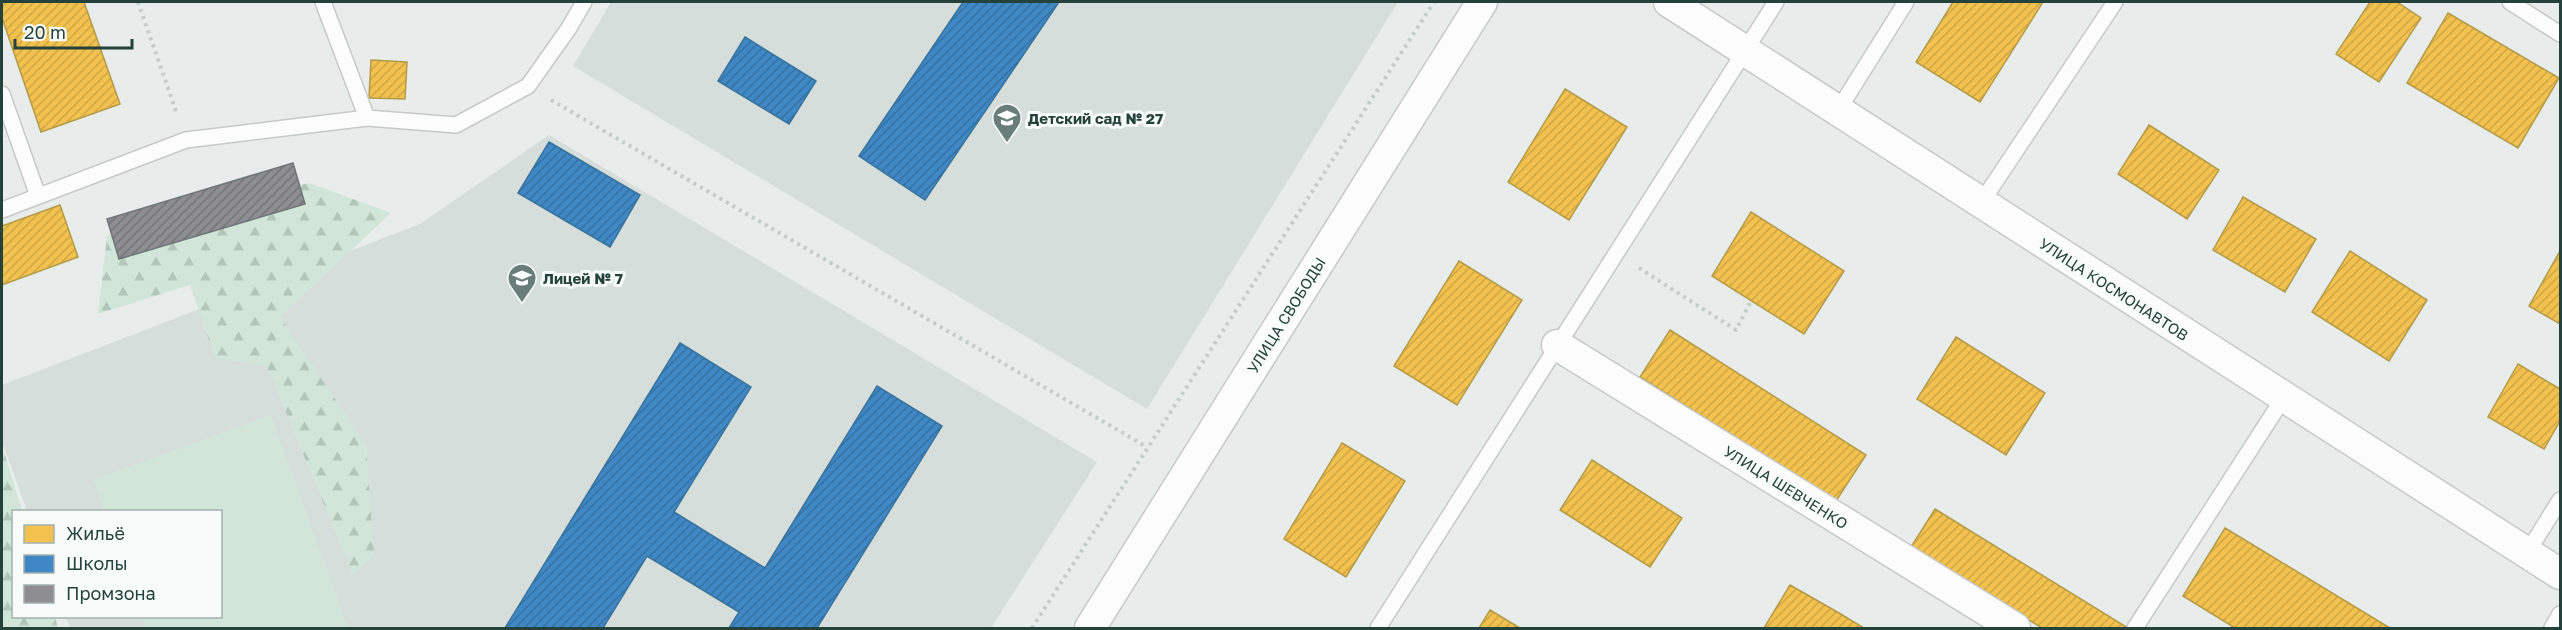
<svg xmlns="http://www.w3.org/2000/svg" width="2562" height="630" viewBox="0 0 2562 630" font-family="'Golos Text',sans-serif">
<style>
.built{fill:#d6dedb}
.forest{fill:url(#forest-firs)}
.pitch{fill:#d1e6d8}
.homes{fill:url(#homes-hatch);stroke:#b49b48;stroke-width:1.5}
.schools{fill:url(#schools-hatch);stroke:#37739b;stroke-width:1.5}
.industry{fill:url(#industry-hatch);stroke:#6e7678;stroke-width:1.5}
.lines{fill:none;stroke-linecap:round;stroke-linejoin:round}
.lane-casing{stroke:#c5cac8;stroke-width:18}
.street-casing{stroke:#c5cac8;stroke-width:33}
.path{stroke:#c3ccca;stroke-width:4;stroke-dasharray:3 4.5;stroke-linecap:butt}
.lane{stroke:#fcfcfc;stroke-width:15}
.street{stroke:#fcfcfc;stroke-width:30}
.labels{text-anchor:middle;dominant-baseline:central;stroke-width:6;stroke-linejoin:round;paint-order:stroke}
.poi-label{font-size:15px;font-weight:bold;fill:#24423a;stroke:#f7fbf9;text-anchor:start}
.street-label{font-size:15px;fill:#24423a;stroke:#f7fbf9}
</style>
<defs>
<pattern id="forest-firs" width="22" height="20" patternUnits="userSpaceOnUse" patternTransform="scale(1.5)"><rect width="22" height="20" fill="#d1e6d8"/><path d="M5 1l3.5 6h-7zM16 11l3.5 6h-7z" fill="#b3c6ba"/></pattern>
<pattern id="homes-hatch" width="6" height="6" patternUnits="userSpaceOnUse" patternTransform="scale(1.5)"><rect width="6" height="6" fill="#f2c14e"/><path d="M-1 1l2-2M0 6l6-6M5 7l2-2" fill="none" stroke="#cfa745"/></pattern>
<pattern id="schools-hatch" width="6" height="6" patternUnits="userSpaceOnUse" patternTransform="scale(1.5)"><rect width="6" height="6" fill="#3f88c5"/><path d="M-1 1l2-2M0 6l6-6M5 7l2-2" fill="none" stroke="#3571a1"/></pattern>
<pattern id="industry-hatch" width="6" height="6" patternUnits="userSpaceOnUse" patternTransform="scale(1.5)"><rect width="6" height="6" fill="#8d8d92"/><path d="M-1 1l2-2M0 6l6-6M5 7l2-2" fill="none" stroke="#737578"/></pattern>
</defs>
<rect width="100%" height="100%" fill="#e8edeb"/>
<path class="built" d="M611,2H1398L1147,409L573,66Z
M549,135L1097,462L991,628H70L66,617L220,616V512L27,511L2,442V385L420,224Z"/>
<path class="forest" d="M309,183L391,213L280,317L366,445L374,555L353,575L267,366L215,358L190,285L98,314L107,236L197,208Z
M2,445L22,511L14,512V616L55,617L58,628H2Z"/>
<path class="pitch" d="M271,415L348,628H146L142,617L220,616V512L104,511L93,480Z"/>
<path class="homes" d="M2,2H84L120,104L41,132L2,18Z
M1953,2H2043L1980,102L1916,62Z
M2370,2H2397L2421,18L2379,82L2336,54Z
M2448,13L2559,78L2518,148L2407,83Z
M371,60L407,62L405,99L369,98Z
M1565,89L1627,127L1569,220L1508,182Z
M2149,125L2219,170L2187,219L2118,174Z
M2243,197L2316,239L2285,292L2213,250Z
M60,205L78,257L2,285V226Z
M1751,212L1844,271L1804,334L1712,276Z
M2350,251L2427,300L2389,361L2312,312Z
M2560,251V324L2529,306Z
M1459,261L1522,300L1457,405L1394,366Z
M1670,330L1866,455L1836,501L1640,377Z
M1956,337L2045,393L2006,455L1917,399Z
M2518,364L2560,389V421L2544,449L2488,417Z
M1342,443L1405,481L1346,577L1284,539Z
M1592,460L1682,518L1650,567L1560,510Z
M1935,509L2128,628H2042L1911,547Z
M2225,528L2390,628H2235L2183,596Z
M1790,585L1839,613L1864,628H1764Z
M1490,610L1520,628H1479Z"/>
<path class="schools" d="M963,2H1059L925,200L859,156Z
M745,37L816,81L789,124L718,81Z
M549,142L640,195L610,247L518,193Z
M680,343L751,387L674,512L765,568L877,386L942,426L817,628H729L739,612L647,556L603,628H505Z"/>
<path class="industry" d="M293,163L305,204L119,259L107,219Z"/>
<g class="lines">
<g class="lane-casing">
<path id="lane" d="M323,2L367,118L456,125L528,86L569,28L584,2
M2510,2L2560,34
M2,94L38,196
M1837,112L1906,2
M1981,203L2115,2
M2,210L186,140L367,118
M2527,553L2560,500
M1378,628L1776,2
M2135,628L2284,397
M2552,628L2560,614"/>
</g>
<g class="street-casing">
<path id="street" d="M1669,2L2560,574
M1557,345L2015,628
M1090,628L1482,2"/>
</g>
<path class="path" d="M138,2L177,114
M551,100L1147,447
M1639,268L1736,330L1751,301
M1032,628L1434,2"/>
<use href="#lane" class="lane"/>
<use href="#street" class="street"/>
</g>
<defs>
<g id="school-pin" transform="scale(1.5)"><path d="M0 17L-7.5 6A9.5 9.5 0 1 1 7.5 6Z" fill="#697e78" stroke="#f7fbf9"/><path d="M0-5L7-2L0 1L-7-2ZM-4 1L0 2.5L4 1V4Q0 6-4 4Z" fill="#fff"/></g>
</defs>
<g fill-rule="evenodd">
<use href="#school-pin" x="1007" y="118"/>
<use href="#school-pin" x="522" y="278"/>
</g>
<g class="labels">
<g class="poi-label">
<text x="1028" y="118">Детский сад № 27</text>
<text x="543" y="278">Лицей № 7</text>
</g>
<g class="street-label">
<text transform="translate(2114 289) rotate(33)">УЛИЦА КОСМОНАВТОВ</text>
<text transform="translate(1286 315) rotate(-58)">УЛИЦА СВОБОДЫ</text>
<text transform="translate(1786 487) rotate(32)">УЛИЦА ШЕВЧЕНКО</text>
</g>
</g>
<rect width="2562" height="630" fill="none" stroke="#24423a" stroke-width="6"/>
<rect x="12" y="510" width="210" height="108" fill="#f7fbf9" stroke="#a3b1ad" stroke-width="1.5"/>
<rect x="24" y="525" width="30" height="18" fill="#f2c14e" stroke="#a3b1ad" stroke-width="1.5"/>
<text x="66" y="540" font-size="18" fill="#24423a">Жильё</text>
<rect x="24" y="555" width="30" height="18" fill="#3f88c5" stroke="#a3b1ad" stroke-width="1.5"/>
<text x="66" y="570" font-size="18" fill="#24423a">Школы</text>
<rect x="24" y="585" width="30" height="18" fill="#8d8d92" stroke="#a3b1ad" stroke-width="1.5"/>
<text x="66" y="600" font-size="18" fill="#24423a">Промзона</text>
<path d="M15 39v9h117v-9" fill="none" stroke="#24423a" stroke-width="3"/>
<text x="24" y="39" font-size="18" fill="#24423a" stroke="#f7fbf9" stroke-width="4.5" paint-order="stroke">20 m</text>
</svg>
